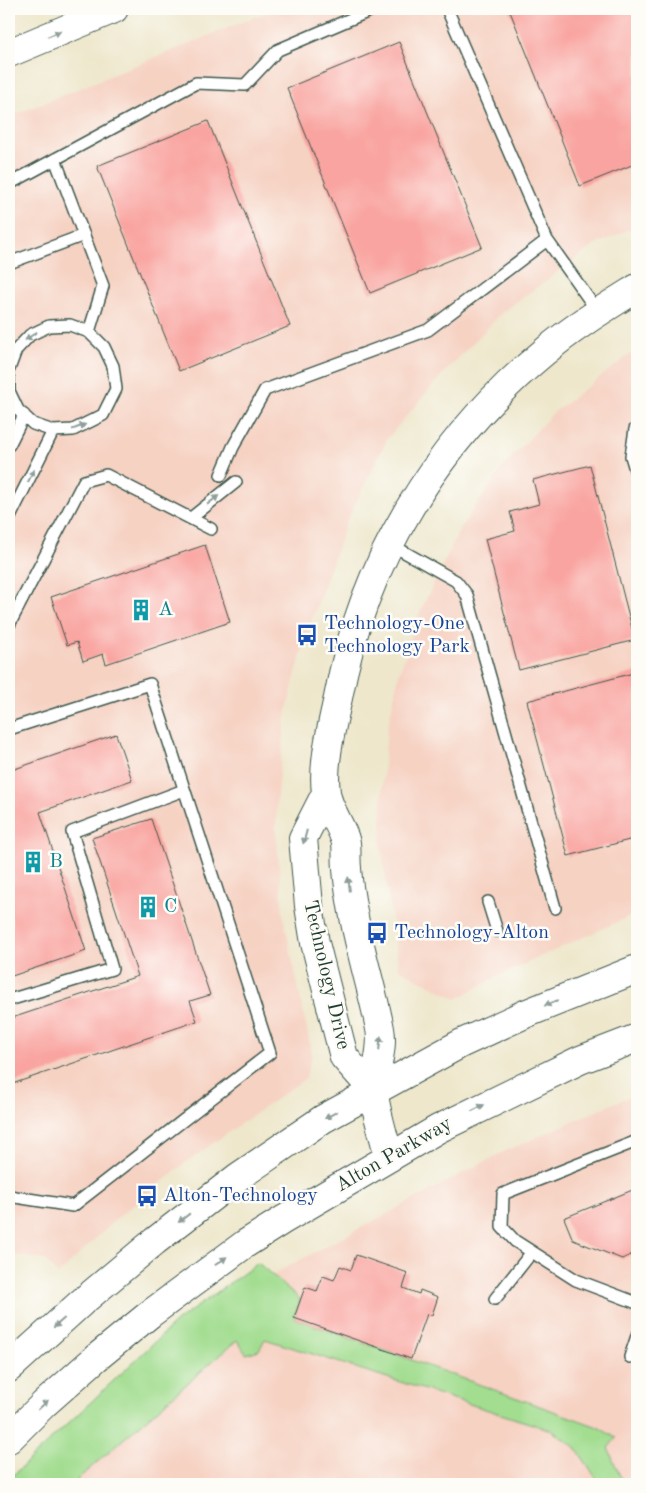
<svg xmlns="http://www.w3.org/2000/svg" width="646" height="1493" viewBox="0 0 646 1493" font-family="'Old Standard TT',serif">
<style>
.built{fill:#f6d2c3;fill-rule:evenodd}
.green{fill:#a2dd90;stroke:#608d62}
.building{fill:#f9a4a0}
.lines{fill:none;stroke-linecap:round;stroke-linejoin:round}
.lane-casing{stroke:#3e564b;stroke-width:14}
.secondary-casing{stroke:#3e564b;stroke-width:30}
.primary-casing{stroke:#3e564b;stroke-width:30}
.highway-casing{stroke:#3e564b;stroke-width:30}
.lane{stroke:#fff;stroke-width:11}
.secondary{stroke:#fff;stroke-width:28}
.primary{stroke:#fff;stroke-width:28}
.highway{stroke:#fff;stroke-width:28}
.oneway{fill:#8f9e9a}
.labels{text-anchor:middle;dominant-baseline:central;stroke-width:5;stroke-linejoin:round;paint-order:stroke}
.culture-label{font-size:20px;fill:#0d838f;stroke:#fdfcf7;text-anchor:start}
.transit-label{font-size:20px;fill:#164399;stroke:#fdfcf7;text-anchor:start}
.street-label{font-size:20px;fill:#1f3d34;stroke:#fdfcf7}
</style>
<rect width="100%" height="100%" fill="#fdfcf7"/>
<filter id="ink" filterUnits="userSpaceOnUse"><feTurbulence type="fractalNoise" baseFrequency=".02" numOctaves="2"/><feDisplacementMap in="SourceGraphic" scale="10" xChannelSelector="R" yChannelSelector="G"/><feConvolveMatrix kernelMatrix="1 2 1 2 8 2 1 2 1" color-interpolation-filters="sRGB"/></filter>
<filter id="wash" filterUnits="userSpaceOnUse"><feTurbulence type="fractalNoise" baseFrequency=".0096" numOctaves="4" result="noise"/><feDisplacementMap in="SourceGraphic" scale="20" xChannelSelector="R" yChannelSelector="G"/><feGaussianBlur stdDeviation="1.12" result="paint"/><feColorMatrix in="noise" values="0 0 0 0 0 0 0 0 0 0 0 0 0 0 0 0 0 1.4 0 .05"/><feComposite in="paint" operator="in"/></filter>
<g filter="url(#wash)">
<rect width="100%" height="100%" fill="#eee7cc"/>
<path class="built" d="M274,9H637V226L593,246L503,312L441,376L387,439L346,523L307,634L295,677L286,716L277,794L276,828L283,914L312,1054L306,1078L185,1163L114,1221L58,1275L45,1260L9,1254V117Z
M637,349V913L496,977L457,999L399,969L381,845L382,788L387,730L399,674L419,614L461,527L504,466L553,413Z
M637,1093V1484H36L272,1275L501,1153ZM590,1435L608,1447L619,1475Z"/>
<path class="green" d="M258,1263L300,1299L294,1318L598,1427L616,1438L608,1448L620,1476L626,1484H600L576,1448L551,1430L265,1339L259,1350L246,1354L237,1340L72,1484H13L9,1479L177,1321Z"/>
<g id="blocks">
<path class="building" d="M509,9H637V163L580,186Z
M399,42L482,247L370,293L287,88Z
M208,121L290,326L179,371L97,166Z
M590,465L635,640L519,670L485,539L515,531L510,512L539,504L533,480Z
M205,545L230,622L106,664L103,654L83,661L77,642L67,645L51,597Z
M637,672V838L568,856L527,701Z
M116,734L132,780L40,812L86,951L9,977V925L13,924L9,912V771Z
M151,819L210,995L190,1001L197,1021L9,1085V1019L138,976L92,838Z
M637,1179V1252L622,1259L573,1240L564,1218L635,1189L632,1181Z
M356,1255L408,1273L403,1288L419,1294L420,1290L438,1297L432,1315L427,1314L411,1359L294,1318L305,1287L317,1291L323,1276L334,1280L340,1266L351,1270Z"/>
</g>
</g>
<g filter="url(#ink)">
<use href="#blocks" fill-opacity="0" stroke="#3e564b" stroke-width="1"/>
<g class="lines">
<g class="lane-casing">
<path id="lane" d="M447,9L547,240L598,312
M55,159L103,286L89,332
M9,184L196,83L245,85L278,50L374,9
M9,263L84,235
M9,369L16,350L30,335L49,326L70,325L89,332L104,347L113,366L116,389L103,415L73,430L53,431L33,424L18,410L9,391V379
M637,428L635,429L631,456L637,476
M9,445L24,415
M221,475L233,447L265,390L428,330L547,240
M191,518L236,482
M9,519L53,431
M390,544L456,581L467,595L555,908
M9,625L84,481L106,475L211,529
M9,729L150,684L270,1053L73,1206L9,1196
M488,902L497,931
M9,1000L112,969L72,832L184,790
M637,1141L503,1194L502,1227L515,1241L576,1280L637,1303
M495,1299L532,1252
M630,1357L637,1336"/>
</g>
<g class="secondary-casing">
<path id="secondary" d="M326,793L303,838L309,906L315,943L344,1057L374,1091
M389,1157C385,1140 373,1103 374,1089C375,1070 384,1048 380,1029C373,992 361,955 354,917C351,901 348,884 347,868C346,860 347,851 346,843C342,825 328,810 326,792C322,765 332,725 338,698C363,562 436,442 543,353C572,328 605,308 637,288"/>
</g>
<g class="primary-casing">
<path id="primary" d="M9,1368L82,1302L155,1241L238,1177L323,1119L462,1043L525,1014L637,969
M9,1439L44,1404L96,1358L150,1314L245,1244L283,1220L438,1129L580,1060L637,1038"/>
</g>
<g class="highway-casing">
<path id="highway" d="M9,53L114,9"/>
</g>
<use href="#lane" class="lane"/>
<use href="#secondary" class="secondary"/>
<use href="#primary" class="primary"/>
<use href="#highway" class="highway"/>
</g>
<defs><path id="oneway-solid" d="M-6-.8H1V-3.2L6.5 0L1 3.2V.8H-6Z" transform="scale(1.25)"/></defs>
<g class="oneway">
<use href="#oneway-solid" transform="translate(54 34) rotate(-23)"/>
<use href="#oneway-solid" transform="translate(31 336) rotate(145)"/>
<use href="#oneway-solid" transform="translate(79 427) rotate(-21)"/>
<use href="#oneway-solid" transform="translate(31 476) rotate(-63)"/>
<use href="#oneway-solid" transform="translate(213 500) rotate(-38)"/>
<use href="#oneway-solid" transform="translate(305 837) rotate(105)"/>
<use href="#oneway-solid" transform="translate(349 884) rotate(-97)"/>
<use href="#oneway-solid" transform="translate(551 1003) rotate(157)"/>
<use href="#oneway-solid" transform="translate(380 1043) rotate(-83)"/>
<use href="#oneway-solid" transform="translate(478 1108) rotate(-27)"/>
<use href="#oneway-solid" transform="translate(331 1115) rotate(151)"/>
<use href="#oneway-solid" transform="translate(184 1218) rotate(142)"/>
<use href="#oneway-solid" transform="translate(221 1261) rotate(-35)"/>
<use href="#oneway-solid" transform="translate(59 1323) rotate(139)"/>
<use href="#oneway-solid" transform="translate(43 1405) rotate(-43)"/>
</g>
</g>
<defs>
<g id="building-bare" transform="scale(1.725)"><path d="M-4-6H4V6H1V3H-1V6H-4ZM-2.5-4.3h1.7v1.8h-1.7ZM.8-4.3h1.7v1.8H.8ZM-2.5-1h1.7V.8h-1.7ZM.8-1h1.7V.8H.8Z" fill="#0f9aa8" stroke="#fdfcf7" stroke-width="2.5" paint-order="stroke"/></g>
<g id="bus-bare" transform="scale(1.725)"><path d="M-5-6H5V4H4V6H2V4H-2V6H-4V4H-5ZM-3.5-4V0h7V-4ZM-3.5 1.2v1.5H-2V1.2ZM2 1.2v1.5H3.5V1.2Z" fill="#1a4fb4" stroke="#fdfcf7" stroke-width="2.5" paint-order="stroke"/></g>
</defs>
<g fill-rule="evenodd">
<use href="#building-bare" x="141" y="610"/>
<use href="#bus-bare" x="307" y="635"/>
<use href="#building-bare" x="33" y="862"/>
<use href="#building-bare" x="148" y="907"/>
<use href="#bus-bare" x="377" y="933"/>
<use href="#bus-bare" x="147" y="1196"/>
</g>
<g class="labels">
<g class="culture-label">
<text x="158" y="610">A</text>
<text x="49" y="862">B</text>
<text x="164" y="907">C</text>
</g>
<g class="transit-label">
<text x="324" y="624">Technology-One<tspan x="324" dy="23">Technology Park</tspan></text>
<text x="394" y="933">Technology-Alton</text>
<text x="163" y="1196">Alton-Technology</text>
</g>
<g class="street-label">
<text transform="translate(326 975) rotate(77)">Technology Drive</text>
<text transform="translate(394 1155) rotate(-30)">Alton Parkway</text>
</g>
</g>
<rect width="646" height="1493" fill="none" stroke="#fdfcf7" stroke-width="30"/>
</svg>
